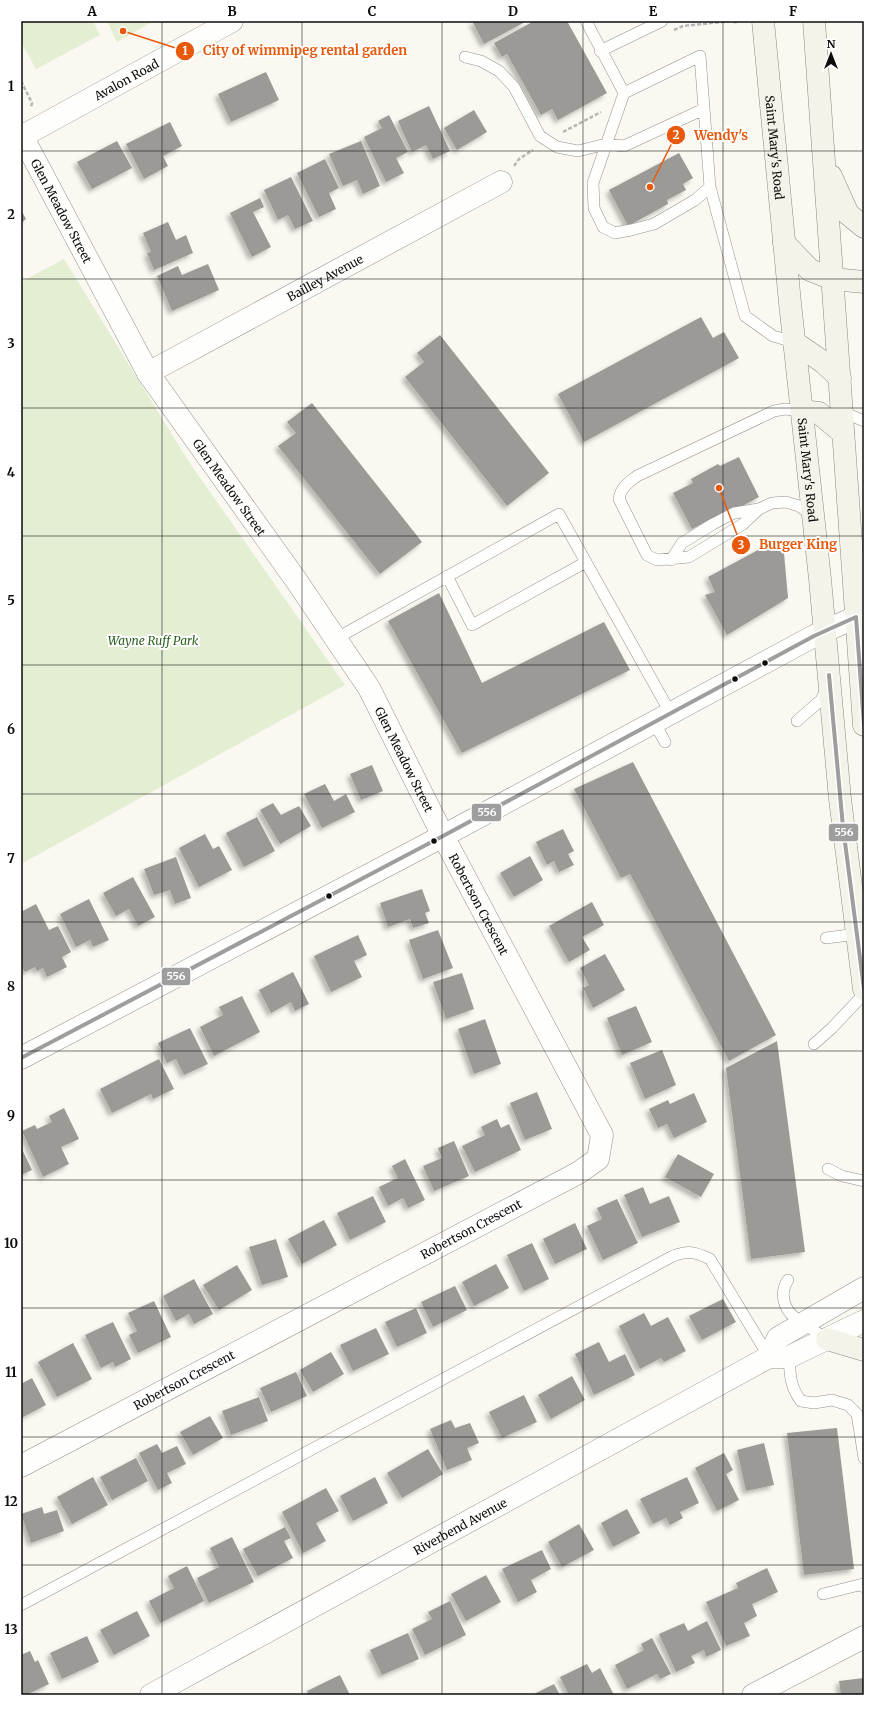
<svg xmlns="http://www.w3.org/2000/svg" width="885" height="1716" viewBox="0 0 885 1716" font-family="Merriweather,serif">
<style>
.green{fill:#e3eed2}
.building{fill:#9c9a97;filter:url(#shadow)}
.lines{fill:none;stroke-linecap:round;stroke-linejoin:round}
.lane-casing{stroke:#93928f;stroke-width:12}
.street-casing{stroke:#93928f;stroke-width:23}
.secondary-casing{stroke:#8a8986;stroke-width:23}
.path{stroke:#b7b7b6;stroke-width:2.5;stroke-dasharray:4 2;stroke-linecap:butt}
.lane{stroke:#fefefd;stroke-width:11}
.street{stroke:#fefefd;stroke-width:22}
.secondary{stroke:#f4f3e9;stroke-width:22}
.bus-1-casing{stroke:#fff;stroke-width:7}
.bus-1{stroke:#9e9e9e;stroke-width:4}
.grid{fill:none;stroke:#0c0c0c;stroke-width:1;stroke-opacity:0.55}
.bus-dot{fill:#0c0c0c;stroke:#fff;stroke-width:1.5}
.labels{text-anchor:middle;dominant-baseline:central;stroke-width:4;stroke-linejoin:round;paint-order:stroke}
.street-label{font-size:12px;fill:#0c0c0c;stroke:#fff}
.park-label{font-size:12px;font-style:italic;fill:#2e6021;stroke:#fff}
.leader{fill:none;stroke:#e8590c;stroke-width:1.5}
.callout-dot{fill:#e8590c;stroke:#fff;stroke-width:1.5}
.mark-label{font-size:12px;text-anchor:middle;font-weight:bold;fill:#fff}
.callout-label{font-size:13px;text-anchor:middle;font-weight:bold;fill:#e8590c;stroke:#fff;stroke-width:4;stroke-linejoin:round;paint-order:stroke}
.line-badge{stroke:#fff;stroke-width:1.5}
.badge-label{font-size:11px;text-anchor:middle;font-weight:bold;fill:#fff}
.neatline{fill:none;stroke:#0c0c0c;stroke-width:1.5}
.grid-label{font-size:13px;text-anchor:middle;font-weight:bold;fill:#0c0c0c}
</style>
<defs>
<filter id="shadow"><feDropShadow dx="-3.5" dy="3.5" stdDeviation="2" flood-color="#0004"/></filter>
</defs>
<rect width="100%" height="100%" fill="#faf8f1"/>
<path class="green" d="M21,21H93L100,35L36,69L21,42Z
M107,21H154L117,42Z
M64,259L187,459L345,685L21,864V282Z"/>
<path class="building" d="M472,21H527L484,44Z
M534,21H567L607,93L558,120L552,109L541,115L507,54L502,57L494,43Z
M266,72L279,100L231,122L218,94Z
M429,106L450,151L433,159L426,145L412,152L398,121Z
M474,110L487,132L457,150L444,128Z
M389,115L408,152L396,158L404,173L386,182L364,137L382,128L378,121Z
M170,122L182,146L163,156L168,166L144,179L126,144Z
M117,141L132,168L92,189L77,162Z
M361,141L380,186L363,194L357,180L343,186L329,154Z
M679,153L693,178L683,184L686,190L667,200L668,204L628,226L609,190Z
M325,159L339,188L329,193L336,209L319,217L297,173Z
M291,177L313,221L295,229L288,215L278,220L264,190Z
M260,198L264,207L253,212L271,247L252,257L230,213Z
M21,210L26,219L21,223Z
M168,222L176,240L186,235L193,253L154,270L147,253L151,252L143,233Z
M208,264L219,290L172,311L157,276L178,266L182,275Z
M701,317L713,338L724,332L739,358L584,442L558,394Z
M440,335L549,473L507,506L405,377L424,362L417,353Z
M312,403L422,542L380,574L278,446L296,433L287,422Z
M739,457L759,497L731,512L716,524L713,518L692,529L673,493L693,483L691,479L718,464L720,466Z
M783,542L788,598L727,635L705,595L715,592L708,577L771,543Z
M439,593L482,683L604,622L630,670L462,753L388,621Z
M633,762L776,1035L729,1061L630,874L621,878L574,789Z
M372,765L383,791L361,800L350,774Z
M325,784L334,801L346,794L355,812L322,828L304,794Z
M273,803L281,815L299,806L311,826L280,844L260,810Z
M257,817L275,851L244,867L226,833Z
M563,829L574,851L568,854L574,865L559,872L554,861L547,865L536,842Z
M205,834L213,849L219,846L232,870L199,887L179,848Z
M530,856L543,880L514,897L500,873Z
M176,857L191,898L175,904L170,890L154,895L144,869Z
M133,877L155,917L138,926L129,909L116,916L103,893Z
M422,889L430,911L425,913L429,923L413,928L410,919L388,927L380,903Z
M89,899L109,940L93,947L90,940L76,947L60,914Z
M592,902L604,925L582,937L590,950L569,962L549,926Z
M36,904L49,930L58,926L71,952L62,957L67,967L47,977L43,968L37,971L35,967L25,972L21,965V912Z
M438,930L453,968L423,979L409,940Z
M358,935L367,955L354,961L362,977L331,992L314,956Z
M605,954L625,990L593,1008L583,988L589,985L580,968Z
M293,972L309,1004L295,1011L291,1002L271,1013L259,990Z
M462,973L474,1009L446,1019L433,982Z
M242,996L260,1032L214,1056L200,1027L223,1015L219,1007Z
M636,1006L652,1042L622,1055L607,1018Z
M485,1019L501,1064L474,1074L458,1029Z
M190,1028L208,1064L184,1075L176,1059L167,1063L158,1043Z
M777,1041L805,1252L751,1259L726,1068Z
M662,1050L676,1085L645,1099L630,1063Z
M159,1059L174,1089L153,1099L151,1094L112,1113L100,1089Z
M537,1092L552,1129L525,1140L510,1103Z
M694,1093L707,1122L674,1138L667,1124L658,1128L649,1109L668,1100L670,1104Z
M64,1108L79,1139L61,1147L69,1164L43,1177L22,1131L35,1125L37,1129L52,1122L49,1116Z
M497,1119L501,1128L509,1124L521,1150L475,1172L462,1146L485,1135L481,1127Z
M454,1141L469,1176L434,1191L423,1166L442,1158L438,1148Z
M21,1147L32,1170L21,1175Z
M678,1154L714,1174L701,1197L665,1177Z
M405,1159L425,1200L408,1208L403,1198L388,1206L379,1187L398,1178L392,1166Z
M643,1187L650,1204L669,1196L680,1222L642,1237L624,1195Z
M373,1196L386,1222L350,1240L337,1213Z
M617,1199L638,1243L603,1260L587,1226L602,1219L597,1208Z
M324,1220L337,1245L302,1264L288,1239Z
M575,1223L587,1249L555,1264L543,1239Z
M276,1239L288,1277L262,1285L249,1247Z
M532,1243L549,1279L524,1291L507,1255Z
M496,1264L509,1288L474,1306L462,1282Z
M237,1265L252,1290L219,1310L203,1285Z
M194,1279L213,1314L194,1324L189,1314L176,1321L163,1296Z
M455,1286L467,1310L433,1327L421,1302Z
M723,1299L736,1322L702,1340L689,1316Z
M154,1301L171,1337L138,1353L129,1335L137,1331L128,1313Z
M416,1308L427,1333L397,1347L385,1322Z
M644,1313L651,1326L668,1317L686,1351L664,1362L661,1358L640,1369L619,1326Z
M113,1322L131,1359L115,1367L113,1362L101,1368L85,1335Z
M376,1328L389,1354L353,1371L340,1345Z
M599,1342L609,1362L625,1354L635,1375L594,1395L575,1354Z
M73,1343L92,1379L57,1397L38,1362Z
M331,1352L344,1374L313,1392L300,1370Z
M296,1372L307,1396L271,1412L260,1388Z
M572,1376L585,1400L551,1419L538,1395Z
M32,1378L46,1405L21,1418V1384Z
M524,1395L537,1422L502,1438L489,1412Z
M259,1397L268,1421L231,1435L222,1411Z
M210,1416L223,1438L193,1455L180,1432Z
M451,1420L455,1428L470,1423L479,1443L467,1448L472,1460L447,1470L430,1429Z
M837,1428L854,1569L804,1575L787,1433Z
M764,1443L774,1485L746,1491L737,1450Z
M157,1444L162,1453L177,1446L186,1464L167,1473L172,1483L158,1490L139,1453Z
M428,1449L443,1474L402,1498L387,1473Z
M724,1453L733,1470L726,1474L739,1500L717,1511L695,1468Z
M136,1458L148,1481L112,1500L100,1477Z
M93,1477L108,1505L72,1524L57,1497Z
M375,1477L388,1503L353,1521L340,1496Z
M687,1477L699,1503L680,1512L683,1518L670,1525L666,1518L653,1524L640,1499Z
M326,1488L339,1511L316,1523L326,1541L303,1553L282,1512Z
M42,1507L44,1514L57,1510L64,1531L31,1543L21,1514Z
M627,1509L640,1533L613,1547L601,1523Z
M579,1524L594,1550L562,1567L548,1542Z
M285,1527L291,1538L284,1541L293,1558L258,1576L243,1549Z
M232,1537L254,1582L209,1603L197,1578L219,1567L210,1548Z
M542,1550L551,1569L531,1580L537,1592L518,1602L502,1569Z
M187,1566L204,1601L160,1623L149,1601L174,1588L168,1576Z
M767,1568L778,1592L752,1604L757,1616L744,1623L750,1636L726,1646L706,1602L738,1588L736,1583Z
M486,1575L501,1602L466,1621L451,1594Z
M450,1601L466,1635L425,1655L412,1629L432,1619L428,1612Z
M137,1611L150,1636L114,1655L100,1630Z
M707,1621L721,1650L706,1657L704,1650L691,1656L695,1663L676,1672L659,1634L684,1623L688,1631Z
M408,1633L419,1659L382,1675L370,1650Z
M87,1636L99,1662L62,1679L50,1653Z
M652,1638L671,1674L660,1679L657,1674L627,1689L615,1665L644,1650L641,1644Z
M30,1651L35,1662L38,1660L49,1684L26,1695H22L21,1655Z
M587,1664L592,1673L600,1668L614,1695H569L560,1677Z
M340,1675L350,1695H309L307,1691Z
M864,1678V1695H841L839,1681Z
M554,1684L560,1695H537L536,1693Z"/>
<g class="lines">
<g class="lane-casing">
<path id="lane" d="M586,21L624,93L700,56L710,187L745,316L773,336L794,342
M600,51L662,21
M465,57L481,61L499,71L514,87L540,136L557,147L578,151L606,144L624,146L704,109
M624,93L593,183L594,208L603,227L615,233L631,230L654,224L695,200L710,187
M842,408L850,415L864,421
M802,411L785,409L774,411L637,476C628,483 621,487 619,499L647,555L657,560L689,557L743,524L759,509L772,503L786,502L799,506L812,515
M671,560L682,543L713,524L734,513L759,509
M447,576L472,625L586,562
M337,638L559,514L671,714
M797,721L821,700L827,687
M654,722L665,742
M826,938L857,934
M814,1044L832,1028L864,994
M828,1169L842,1176L864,1181
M788,1280C781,1290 782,1303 790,1313C796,1320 818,1333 827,1339
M789,1357C790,1374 790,1387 801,1401L814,1403L832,1400L848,1405L857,1414L864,1458
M823,1594L863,1584L864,1587
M21,1605L673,1256C689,1250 695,1252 710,1259L769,1357"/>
</g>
<g class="street-casing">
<g id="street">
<path id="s1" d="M21,134L148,373L296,580L369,688L443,836L602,1135L598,1159L578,1173L21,1466"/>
<path id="s2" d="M21,137L232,21"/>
<path id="s3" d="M148,373L501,182"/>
<path d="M21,1058L443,836L814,636L856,617"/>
<path d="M769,1357L778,1338L864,1288"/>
<path id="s4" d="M151,1695L769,1357H789L864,1321"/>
<path d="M753,1695L864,1637"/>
</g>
</g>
<g class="secondary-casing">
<g id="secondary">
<path id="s5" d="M763,21L790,303L820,579L840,799L864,989"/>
<path d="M814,21L864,725"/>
<path d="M831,176L848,214L864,227"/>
<path d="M784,243L810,270L833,279L864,282"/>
<path d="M794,342L823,362L840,378"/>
<path d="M802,411L819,413L843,433"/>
<path d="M827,1339L864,1350"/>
</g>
</g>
<path class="path" d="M674,30L683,26L731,21L738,23
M21,81L32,103L31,107
M563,132L601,112
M514,166L519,159L533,150"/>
<use href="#lane" class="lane"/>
<use href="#street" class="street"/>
<use href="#secondary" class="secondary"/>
<g class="bus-1-casing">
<path id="bus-1" d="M829,675L843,827L864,989
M21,1058L443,836L814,636L856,617L864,725"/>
</g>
<use href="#bus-1" class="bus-1"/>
</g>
<path class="grid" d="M162,21V1695M302,21V1695M442,21V1695M583,21V1695M723,21V1695M21,151H864M21,279H864M21,408H864M21,536H864M21,665H864M21,794H864M21,922H864M21,1051H864M21,1180H864M21,1308H864M21,1437H864M21,1565H864"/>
<g class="bus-dot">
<circle cx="765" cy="663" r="3.5"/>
<circle cx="735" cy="679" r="3.5"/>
<circle cx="434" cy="841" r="3.5"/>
<circle cx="329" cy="896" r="3.5"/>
</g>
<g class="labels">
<g class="street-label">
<text stroke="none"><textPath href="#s2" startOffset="120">Avalon Road</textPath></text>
<text stroke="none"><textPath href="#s5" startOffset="127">Saint Mary's Road</textPath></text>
<text stroke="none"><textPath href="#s1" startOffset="87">Glen Meadow Street</textPath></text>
<text stroke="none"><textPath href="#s3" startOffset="201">Bailley Avenue</textPath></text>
<text stroke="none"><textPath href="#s5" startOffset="451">Saint Mary's Road</textPath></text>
<text stroke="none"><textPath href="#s1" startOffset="411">Glen Meadow Street</textPath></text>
<text stroke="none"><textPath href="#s1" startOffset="735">Glen Meadow Street</textPath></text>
<text stroke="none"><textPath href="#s1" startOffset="898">Robertson Crescent</textPath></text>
<text transform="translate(471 1229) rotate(-28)">Robertson Crescent</text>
<text transform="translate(184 1380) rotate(-28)">Robertson Crescent</text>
<text stroke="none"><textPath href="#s4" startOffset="352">Riverbend Avenue</textPath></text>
</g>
<g class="park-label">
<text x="153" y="640">Wayne Ruff Park</text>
</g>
</g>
<path class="leader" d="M123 31L185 51M650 187L676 135M719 488L741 545"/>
<g class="callout-dot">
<circle cx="123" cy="31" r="4"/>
<circle cx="650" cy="187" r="4"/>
<circle cx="719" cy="488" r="4"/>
<circle cx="185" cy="51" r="10"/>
<circle cx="676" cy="135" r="10"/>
<circle cx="741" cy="545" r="10"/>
</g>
<g class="mark-label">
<text x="185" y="55">1</text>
<text x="676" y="139">2</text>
<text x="741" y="549">3</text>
</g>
<g class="callout-label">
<text x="305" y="55">City of wimmipeg rental garden</text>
<text x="721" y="140">Wendy's</text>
<text x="798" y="549">Burger King</text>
</g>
<g class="line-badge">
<rect x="471" y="803" width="31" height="19" rx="4" fill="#9e9e9e"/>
<rect x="828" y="823" width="31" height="19" rx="4" fill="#9e9e9e"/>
<rect x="161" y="967" width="30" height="19" rx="4" fill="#9e9e9e"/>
</g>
<g class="badge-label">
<text x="487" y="816">556</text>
<text x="844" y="836">556</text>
<text x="176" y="980">556</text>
</g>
<rect width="885" height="1716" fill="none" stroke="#ffffff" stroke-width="44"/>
<g transform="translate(831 54)" stroke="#ffffff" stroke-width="3" paint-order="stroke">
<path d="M0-3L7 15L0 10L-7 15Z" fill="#0c0c0c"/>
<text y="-6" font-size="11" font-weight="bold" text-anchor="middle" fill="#0c0c0c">N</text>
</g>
<rect x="22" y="22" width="841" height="1672" class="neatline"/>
<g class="grid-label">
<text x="92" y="16">A</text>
<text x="232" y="16">B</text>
<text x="372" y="16">C</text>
<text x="513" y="16">D</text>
<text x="653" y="16">E</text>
<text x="793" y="16">F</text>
<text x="11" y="91">1</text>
<text x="11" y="219">2</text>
<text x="11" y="348">3</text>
<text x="11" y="477">4</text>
<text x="11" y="605">5</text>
<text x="11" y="734">6</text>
<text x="11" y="863">7</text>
<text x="11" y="991">8</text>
<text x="11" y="1120">9</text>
<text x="11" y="1248">10</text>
<text x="11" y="1377">11</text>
<text x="11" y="1506">12</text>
<text x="11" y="1634">13</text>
</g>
</svg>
